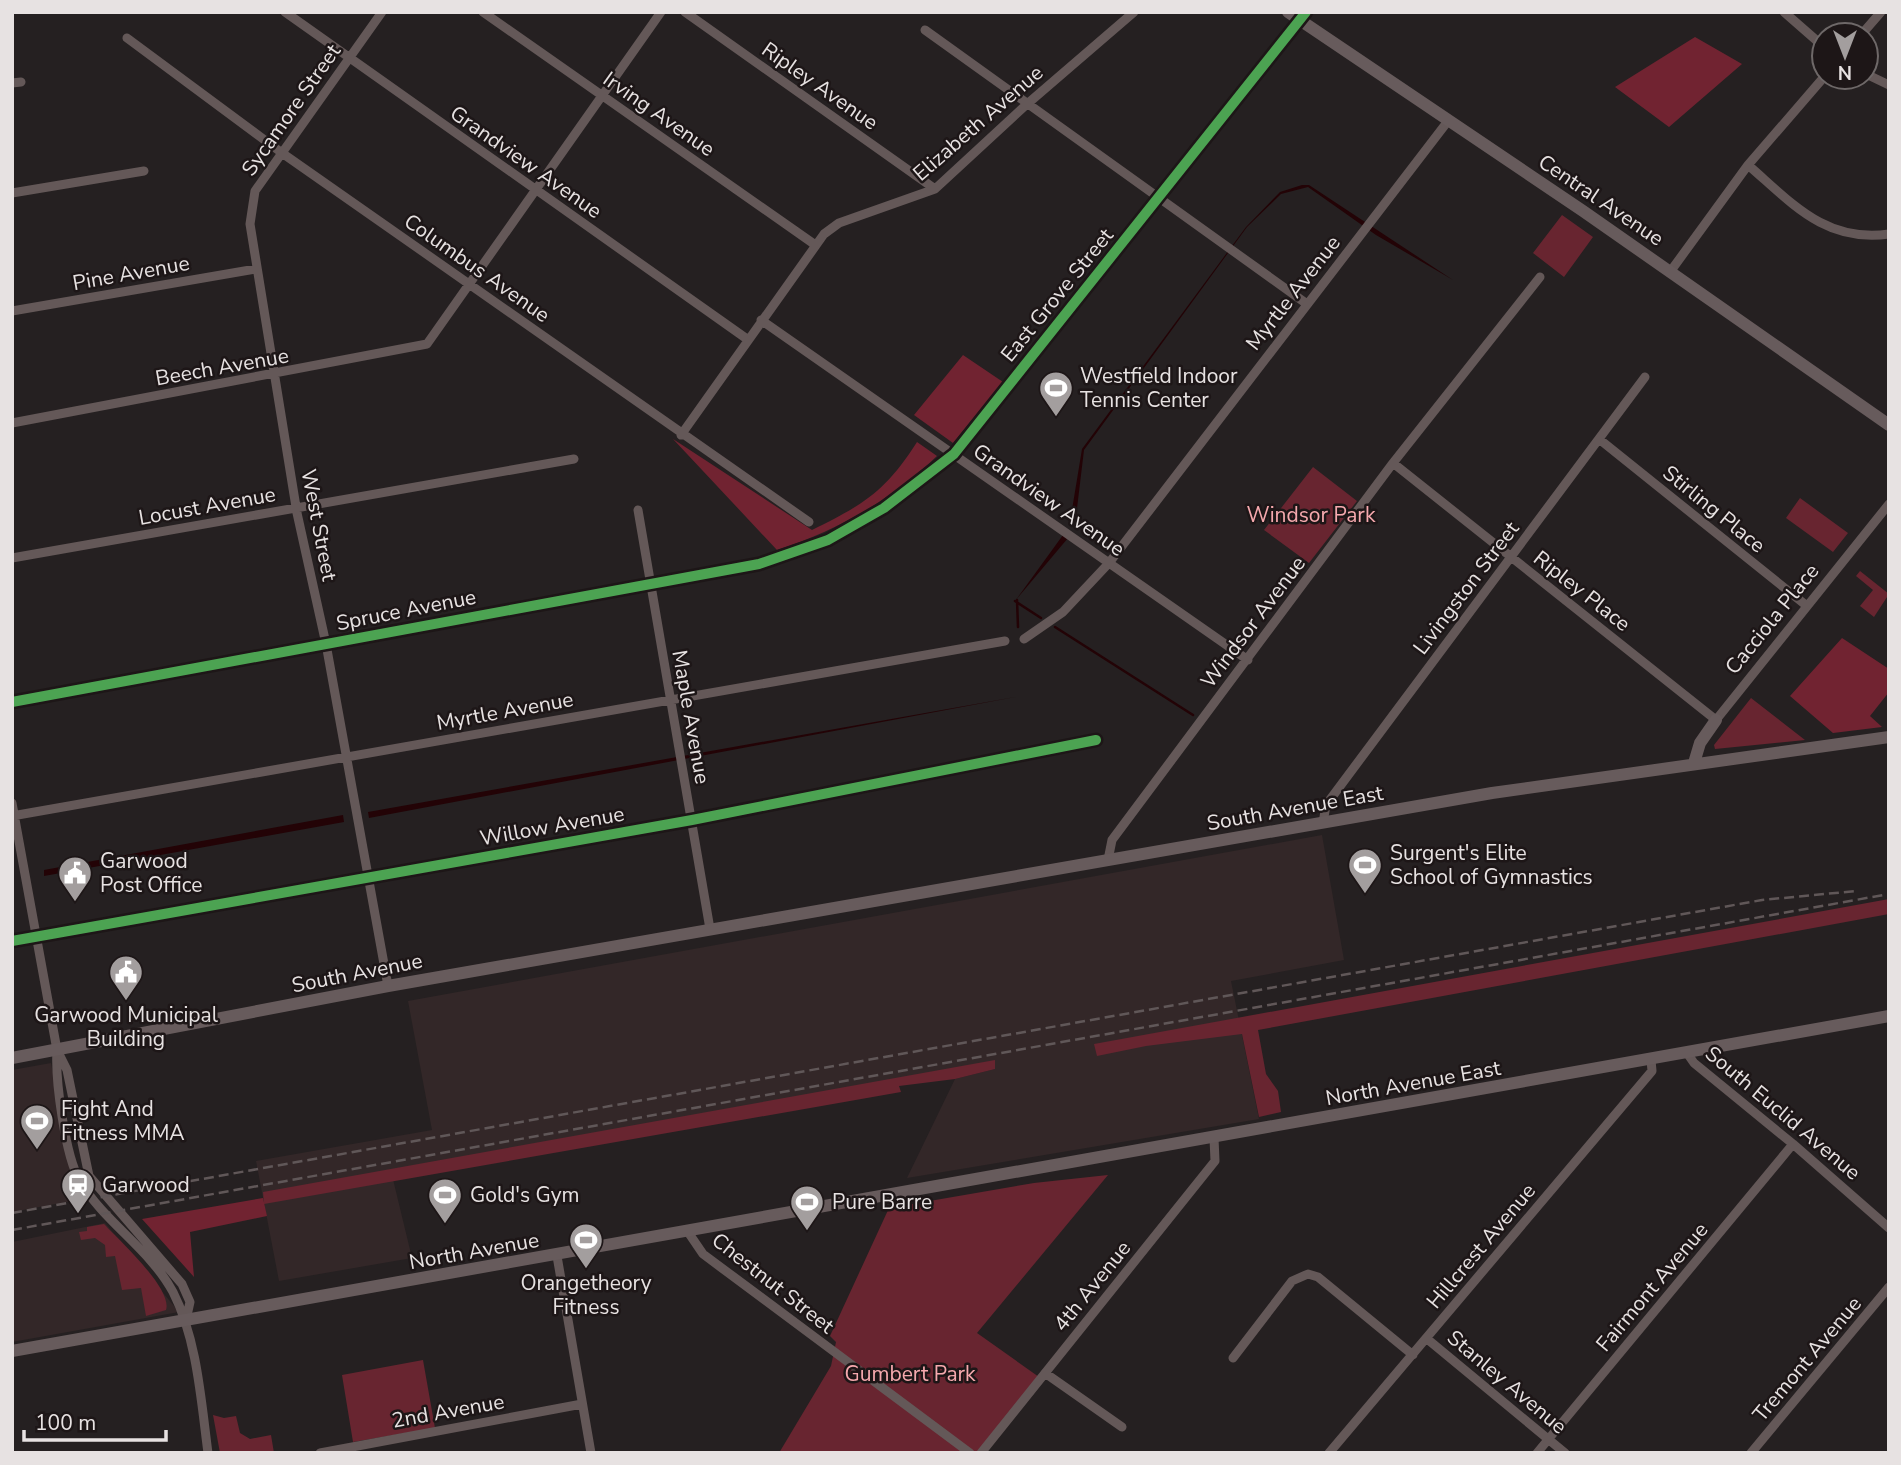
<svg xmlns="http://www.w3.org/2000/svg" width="1901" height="1465" viewBox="0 0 1901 1465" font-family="'Nunito Sans',sans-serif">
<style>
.built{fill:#332728}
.green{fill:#682530}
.forest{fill:#712331}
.water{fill:#230306}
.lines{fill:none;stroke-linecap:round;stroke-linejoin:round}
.stream{stroke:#230306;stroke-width:2.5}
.street{stroke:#645858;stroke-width:9}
.secondary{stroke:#675b5c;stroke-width:12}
.rail{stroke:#605758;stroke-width:2.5;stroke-dasharray:10 5;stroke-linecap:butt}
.cycleway-casing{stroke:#1d1617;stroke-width:15}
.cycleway{stroke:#4ca352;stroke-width:10}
.labels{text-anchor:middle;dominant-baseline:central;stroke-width:5;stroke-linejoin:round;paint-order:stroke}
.street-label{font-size:21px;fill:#e7e2e2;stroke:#1d1617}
.poi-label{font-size:21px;fill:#e7e2e2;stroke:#1d1617;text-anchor:start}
.park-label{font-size:21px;fill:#f6a9ae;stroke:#1d1617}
</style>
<rect width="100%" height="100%" fill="#252021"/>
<path class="built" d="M1322,835L1344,960L1231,981L1259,1119L907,1178L955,1079L995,1069L391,1171L412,1258L279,1281L256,1161L432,1130L408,1001Z
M51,1063L77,1200L12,1212V1070Z
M105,1223L179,1312L12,1342V1242Z"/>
<path class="green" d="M1562,215L1593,237L1564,277L1533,253Z
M1313,467L1357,501L1309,563L1264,530Z
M1800,498L1848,533L1833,552L1786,518Z
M1860,571L1889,594L1874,617L1860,606L1873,590L1856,576Z
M1751,698L1805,740L1715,749L1714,745Z
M1889,899V914L1258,1030L1266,1074L1278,1091L1281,1112L1259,1117L1242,1034L1146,1046L1097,1056L1094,1044Z
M995,1060V1069L955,1079L899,1086L901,1092L264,1204L263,1192Z
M1108,1175L977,1333L1039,1377L982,1453H779L831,1366L836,1342L830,1336L889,1208L1034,1183Z
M104,1224C119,1240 173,1289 166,1310L146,1316L141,1288L122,1290L115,1256L106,1257L105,1245L95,1238L81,1240L79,1232L87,1231V1227Z
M423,1360L435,1428L353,1442L342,1375Z
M213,1415L224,1418L236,1416L240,1433L250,1439L271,1435L274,1453H220Z"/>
<path class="forest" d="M1695,37L1742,64L1669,127L1615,87Z
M963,355L1003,382L953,443L914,415Z
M673,439L812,530C863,505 886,491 917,442L937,456C891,500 837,531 777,550Z
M1842,638L1889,669V692L1870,716L1882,727L1833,733L1790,696Z
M263,1198L267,1216L190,1232L194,1277L142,1219Z"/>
<path class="water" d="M1302,185H1309L1453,280L1376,235L1308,187L1281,194L1247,227L1084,450L1075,525L1070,522L1082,449L1246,227L1280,192Z
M1063,535L1068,538L1015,601Z
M1020,644L1026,695L369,818L368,812L1026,695Z
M343,815L344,822L44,876V870Z"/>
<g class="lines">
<path class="stream" d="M1017,600L1018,627
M1015,601L1041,618
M1055,627L1193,715"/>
<path class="street" d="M285,12L747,339
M382,12L255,191L250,224L297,513L326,644L388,986
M483,12L814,244
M685,12L935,189
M1784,12L1824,47
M925,30L1307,304
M1861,35L1881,12
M127,38L282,153L809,522
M1866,74L1889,85
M12,83L21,82
M1748,165C1792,203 1825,243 1889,234
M12,193L144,171
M1670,272L1748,165L1824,77
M12,311L256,269
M761,320L1248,660
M12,423L427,344L661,12
M681,435L824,234L839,223L935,189L1026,105L1134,12
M1599,439L1807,606
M1393,463L1716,720L1889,504
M638,510L710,929
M12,558L574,459
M1024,639L1063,612L1109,563L1448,121
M12,702L759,564L828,540L884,508L954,454L1306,12
M12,803L57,1050C55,1079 65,1156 80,1181C104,1222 150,1249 173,1292C197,1339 201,1400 208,1453
M12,816L1005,641
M1323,823L1326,805L1645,377
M1108,860L1112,840L1393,463L1540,277
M12,941L692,820L1096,740
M58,1052L67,1070L89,1176L182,1284L190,1302L186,1320
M1687,1053L1694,1063L1793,1144L1889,1228
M688,1232L703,1254L970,1453
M557,1256L591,1453
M1426,1338L1565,1453
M1233,1358L1292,1281L1308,1274L1318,1277L1413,1355
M1045,1373L1122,1427
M320,1453L582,1404
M981,1453L1215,1161L1214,1138
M1329,1453L1652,1071L1651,1060
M1537,1453L1793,1144
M1751,1453L1889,1287"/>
<path class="secondary" d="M1288,12L1583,211L1889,425
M1694,763L1700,743L1716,720
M12,1058L388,986L1492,793L1889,737
M12,1351L1889,1016"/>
<path class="rail" d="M12,1213L1762,900L1856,891
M12,1230L1889,894"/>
<g class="cycleway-casing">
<path id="cycleway" d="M12,702L759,564L828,540L884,508L954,454L1306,12
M12,941L692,820L1096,740"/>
</g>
<use href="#cycleway" class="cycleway"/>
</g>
<defs>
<g id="stadium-pin" transform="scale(1.75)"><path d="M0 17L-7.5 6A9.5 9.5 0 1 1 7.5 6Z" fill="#a39e9e" stroke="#1d1617"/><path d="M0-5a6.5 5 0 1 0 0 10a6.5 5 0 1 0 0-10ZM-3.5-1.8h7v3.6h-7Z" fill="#fff"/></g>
<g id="civic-pin" transform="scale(1.75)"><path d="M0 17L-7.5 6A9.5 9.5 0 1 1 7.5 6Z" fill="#a39e9e" stroke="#1d1617"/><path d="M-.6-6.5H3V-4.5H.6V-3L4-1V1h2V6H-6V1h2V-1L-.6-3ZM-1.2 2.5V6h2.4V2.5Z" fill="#fff"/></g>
<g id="station-pin" transform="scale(1.75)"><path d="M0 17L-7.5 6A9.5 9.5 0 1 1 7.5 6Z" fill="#a39e9e" stroke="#1d1617"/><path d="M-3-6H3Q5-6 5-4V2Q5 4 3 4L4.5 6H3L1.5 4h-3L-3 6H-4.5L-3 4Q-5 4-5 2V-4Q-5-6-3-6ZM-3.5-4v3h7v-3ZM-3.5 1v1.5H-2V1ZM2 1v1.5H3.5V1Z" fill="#fff"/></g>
</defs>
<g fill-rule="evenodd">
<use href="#stadium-pin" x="1056" y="388"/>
<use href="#stadium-pin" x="1365" y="865"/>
<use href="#civic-pin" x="75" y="873"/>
<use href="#civic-pin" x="126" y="972"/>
<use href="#stadium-pin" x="37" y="1121"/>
<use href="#station-pin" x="78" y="1185"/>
<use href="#stadium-pin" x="445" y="1195"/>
<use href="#stadium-pin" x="807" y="1202"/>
<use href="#stadium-pin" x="586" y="1240"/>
</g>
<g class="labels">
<g class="street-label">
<text transform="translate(820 86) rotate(35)">Ripley Avenue</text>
<text transform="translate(291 110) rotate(-55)">Sycamore Street</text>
<text transform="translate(659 114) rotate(35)">Irving Avenue</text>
<text transform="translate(978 123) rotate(-41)">Elizabeth Avenue</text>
<text transform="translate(526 162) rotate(35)">Grandview Avenue</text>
<text transform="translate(1601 200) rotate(34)">Central Avenue</text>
<text transform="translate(477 268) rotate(35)">Columbus Avenue</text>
<text transform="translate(131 273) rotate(-10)">Pine Avenue</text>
<text transform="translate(1293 293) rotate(-52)">Myrtle Avenue</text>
<text transform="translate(1057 295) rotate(-51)">East Grove Street</text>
<text transform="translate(222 367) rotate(-10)">Beech Avenue</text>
<text transform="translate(1049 500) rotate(35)">Grandview Avenue</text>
<text transform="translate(207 506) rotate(-10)">Locust Avenue</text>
<text transform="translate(1714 509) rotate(39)">Stirling Place</text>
<text transform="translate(319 525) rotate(79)">West Street</text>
<text transform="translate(1466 588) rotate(-53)">Livingston Street</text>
<text transform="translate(1582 591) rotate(38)">Ripley Place</text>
<text transform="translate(406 610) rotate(-11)">Spruce Avenue</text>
<text transform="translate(1772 619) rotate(-51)">Cacciola Place</text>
<text transform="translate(1253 622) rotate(-53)">Windsor Avenue</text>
<text transform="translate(505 711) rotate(-10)">Myrtle Avenue</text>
<text transform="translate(691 717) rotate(80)">Maple Avenue</text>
<text transform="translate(1295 808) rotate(-10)">South Avenue East</text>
<text transform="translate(552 826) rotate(-10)">Willow Avenue</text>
<text transform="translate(357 973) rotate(-11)">South Avenue</text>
<text transform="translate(1413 1083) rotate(-10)">North Avenue East</text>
<text transform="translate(1783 1113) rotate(40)">South Euclid Avenue</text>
<text transform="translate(1481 1246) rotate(-50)">Hillcrest Avenue</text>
<text transform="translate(474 1251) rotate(-10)">North Avenue</text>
<text transform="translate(773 1283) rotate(38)">Chestnut Street</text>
<text transform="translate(1092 1286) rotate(-51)">4th Avenue</text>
<text transform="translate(1652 1287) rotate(-50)">Fairmont Avenue</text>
<text transform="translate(1807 1359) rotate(-50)">Tremont Avenue</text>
<text transform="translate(1507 1382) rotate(40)">Stanley Avenue</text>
<text transform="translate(448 1411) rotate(-10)">2nd Avenue</text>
</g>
<g class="poi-label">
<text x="1080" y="376">Westfield Indoor<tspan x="1080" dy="24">Tennis Center</tspan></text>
<text x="1390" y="853">Surgent's Elite<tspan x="1390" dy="24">School of Gymnastics</tspan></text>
<text x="100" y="861">Garwood<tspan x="100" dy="24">Post Office</tspan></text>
<text x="126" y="1015" text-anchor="middle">Garwood Municipal<tspan x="126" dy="24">Building</tspan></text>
<text x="61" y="1109">Fight And<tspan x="61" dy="24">Fitness MMA</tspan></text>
<text x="102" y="1185">Garwood</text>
<text x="470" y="1195">Gold's Gym</text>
<text x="832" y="1202">Pure Barre</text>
<text x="586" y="1283" text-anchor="middle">Orangetheory<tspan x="586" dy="24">Fitness</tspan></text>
</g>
<g class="park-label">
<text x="1311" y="515">Windsor Park</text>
<text x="910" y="1374">Gumbert Park</text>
</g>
</g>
<rect width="1901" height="1465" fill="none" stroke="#e7e2e2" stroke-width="28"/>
<g transform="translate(1845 56) rotate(180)"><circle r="33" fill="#1d1617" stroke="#6e6868" stroke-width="2"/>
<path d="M0-5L12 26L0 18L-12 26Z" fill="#a39e9e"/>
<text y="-10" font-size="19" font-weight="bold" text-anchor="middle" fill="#e7e2e2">N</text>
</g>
<path d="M24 1430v10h142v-10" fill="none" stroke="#e7e2e2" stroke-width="3.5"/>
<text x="35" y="1430" font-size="21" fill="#e7e2e2" stroke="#1d1617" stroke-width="5" paint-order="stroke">100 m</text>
</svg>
